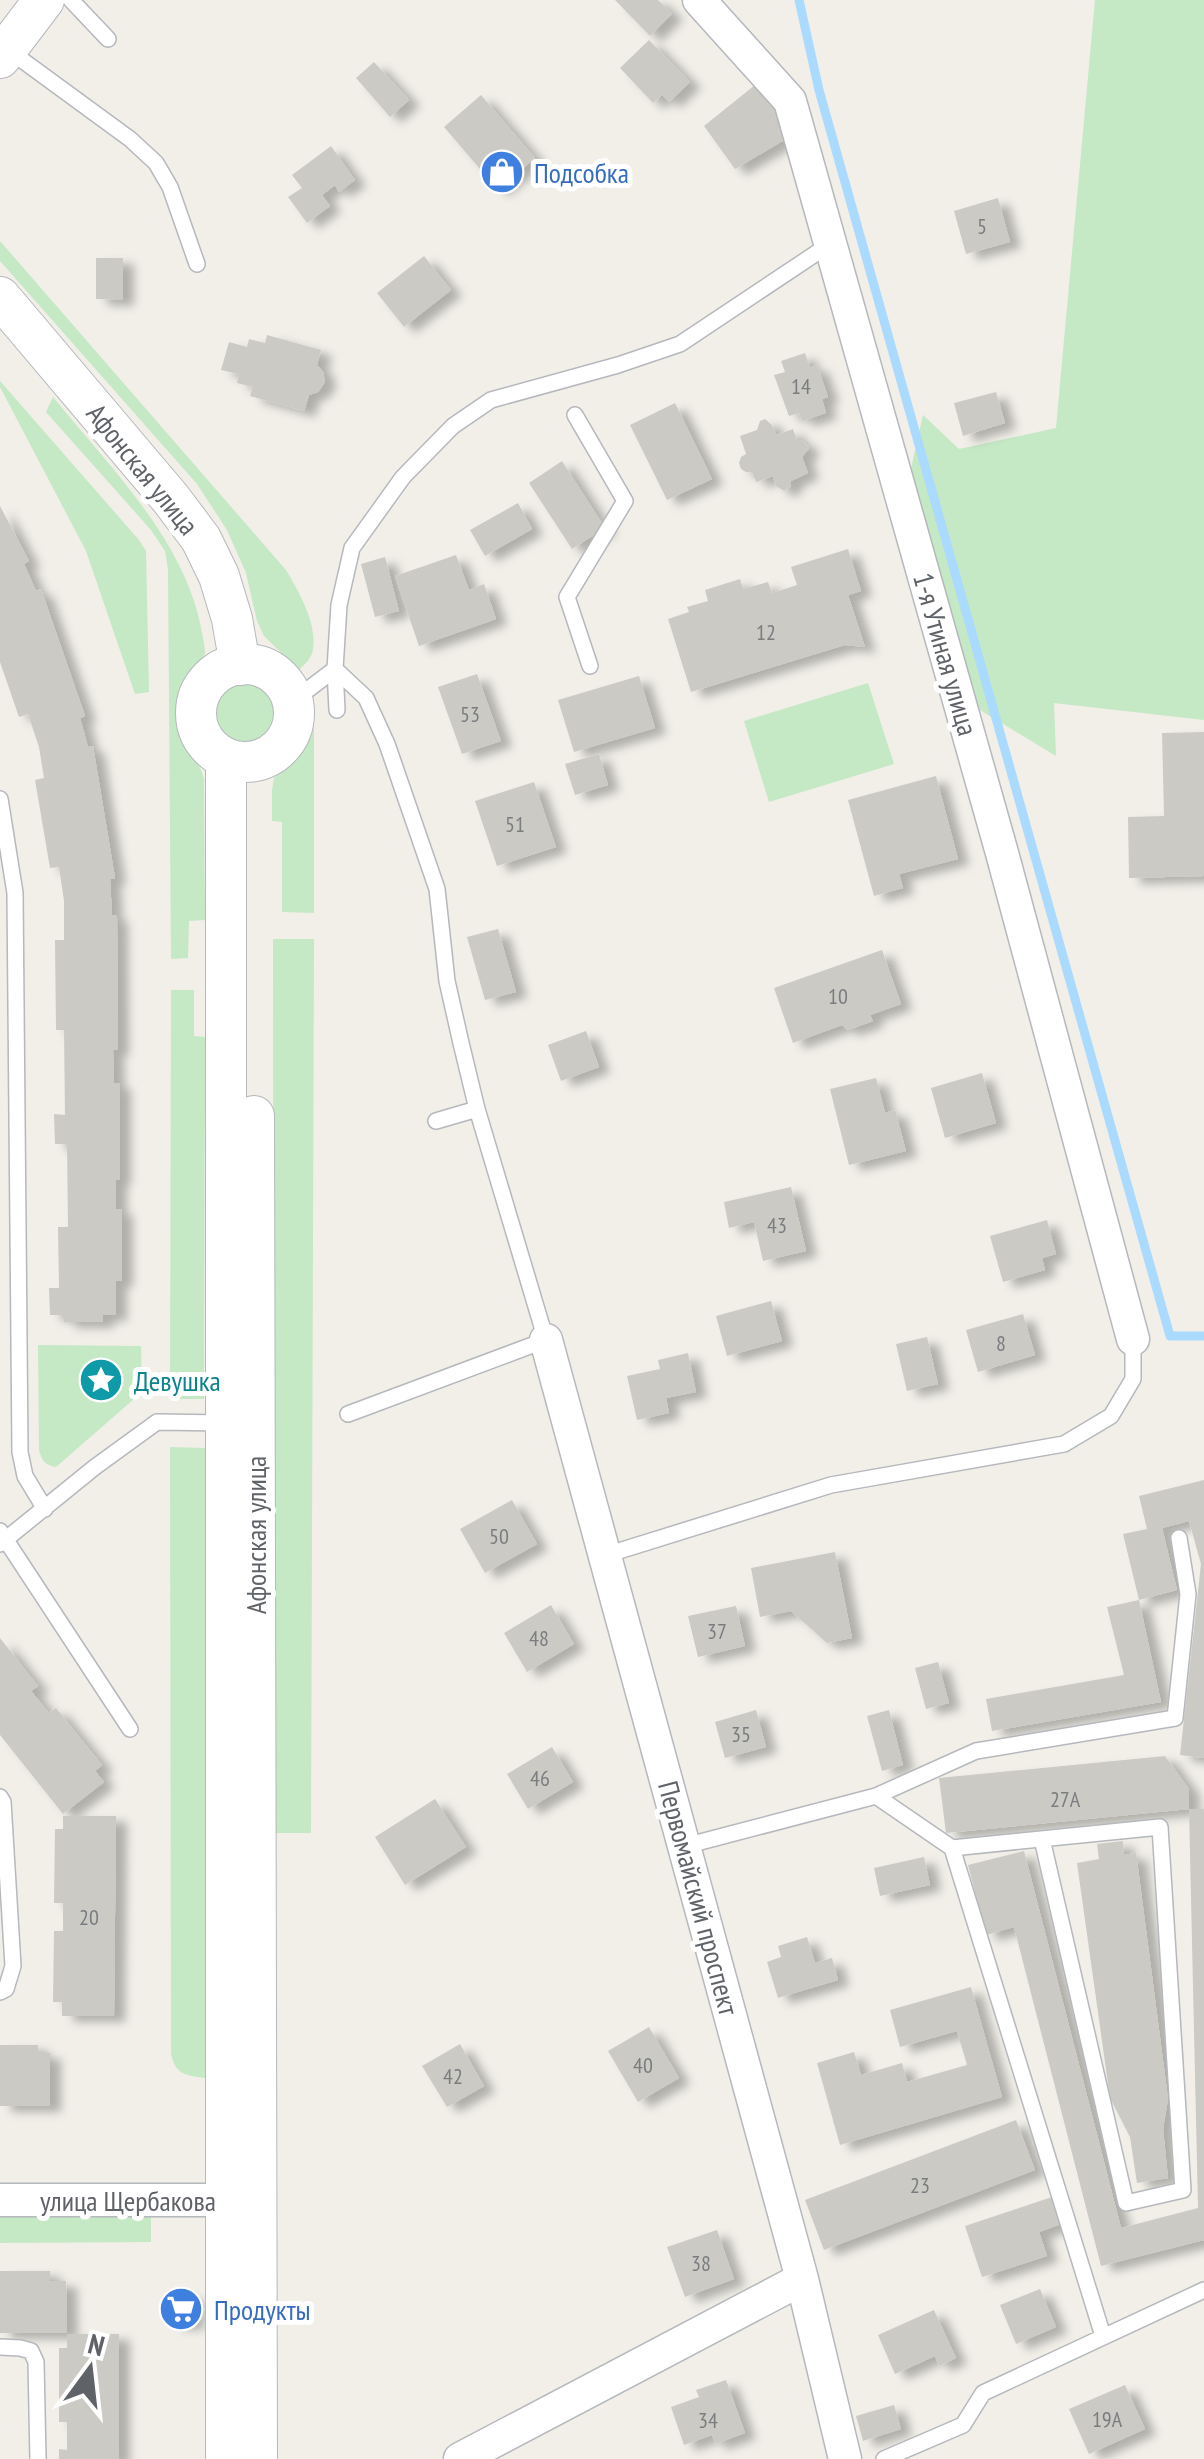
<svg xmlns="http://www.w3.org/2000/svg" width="1204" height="2459" viewBox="0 0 1204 2459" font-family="'PT Sans Narrow',sans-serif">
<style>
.green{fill:#c5e8c5}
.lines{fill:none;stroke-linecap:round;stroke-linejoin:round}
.stream{stroke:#aadaff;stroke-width:9}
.building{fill:#cccac5;filter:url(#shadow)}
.service-casing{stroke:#b5b8bc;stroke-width:18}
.minor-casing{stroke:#b5b8bc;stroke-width:35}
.tertiary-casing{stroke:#b5b8bc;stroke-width:42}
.service{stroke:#fff;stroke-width:15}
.minor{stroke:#fff;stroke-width:32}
.tertiary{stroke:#fff;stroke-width:40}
.labels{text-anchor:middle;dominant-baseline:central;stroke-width:10;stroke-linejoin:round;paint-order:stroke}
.number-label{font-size:22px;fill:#7a7d7f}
.shop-label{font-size:28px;fill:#366cbe;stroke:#fff;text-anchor:start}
.street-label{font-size:28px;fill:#5f6368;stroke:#fff}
.culture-label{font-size:28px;fill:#0d838f;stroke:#fff;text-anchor:start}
</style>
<defs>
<filter id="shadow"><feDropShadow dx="11" dy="6" stdDeviation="5" flood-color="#0004"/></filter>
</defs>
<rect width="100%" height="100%" fill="#f1efe8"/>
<path class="green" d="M1095,0H1204V720L1054,703L1056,756L970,704L908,482L923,415L959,449L1056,428Z
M0,241L286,570C299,592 317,623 313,649C312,658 305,664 299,670L264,636L257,621L246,573L227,530L197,484L0,261Z
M0,381L139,540L146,551L149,692L135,694L86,551L0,387Z
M53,397C108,465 181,536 200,623C202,634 205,644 205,654C199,664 191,671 186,681C176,700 177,724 186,743C193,757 200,764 204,779L205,920L189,921L188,958L171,959L168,569L165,551L151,530L46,412Z
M215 713a31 31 0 1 1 62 0a31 31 0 1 1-62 0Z
M868,683L894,764L769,802L744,721Z
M314,720V913L282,912V822L272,821V790L274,778L305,748L311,736Z
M273,939H314L311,1833H274Z
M171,990H194V1036L205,1037L204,1399H170Z
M38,1345L141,1346L142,1392L56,1467C45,1465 42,1461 39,1450Z
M170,1447L205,1448V2078C185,2075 176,2075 171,2054Z
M151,2216V2242L0,2243V2217Z"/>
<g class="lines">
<path class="stream" d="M799,0L819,90L1170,1336H1204"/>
</g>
<path class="building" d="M615,0H658L672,14L650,36Z
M649,40L690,82L669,102L662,95L653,103L620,68Z
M374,62L409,100L390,117L356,78Z
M755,85L783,121L791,136L735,169L704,126Z
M481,95L535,158L498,190L444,127Z
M331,146L355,180L339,192L335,185L322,195L330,206L307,223L288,197L302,188L292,175Z
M998,198L1010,242L966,254L954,211Z
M424,256L451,290L404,327L377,293Z
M96,258H123V300L96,299Z
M267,335L321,350L317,365L323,372L325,382L318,392L309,395L304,411L250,396L253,387L237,383L239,374L221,370L229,342L247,347L249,339L265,343Z
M805,353L810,368L817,365L828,397L822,399L826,413L802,421L799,413L789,416L774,375L785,372L781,361Z
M996,392L1005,423L963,436L954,403Z
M675,403L712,479L667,500L630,425Z
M765,419L772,425L776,435L793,429L797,440H802L809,448L802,457L808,473L791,481V486L784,491L776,486L773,476L756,482L752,472H746L741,469L739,463L741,457L746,454L740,436L757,430L760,421Z
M562,461L605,528L572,549L529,483Z
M518,503L532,529L485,556L470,530Z
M0,506L29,561L24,564L36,591L41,589L85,716L80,718L88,747L93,746L115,878L110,879L112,915L117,916L118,1049L113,1050L114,1083H120V1179L116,1180V1209H122V1281H116V1315H103V1322H64V1315H50L49,1288H59L58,1227H68L67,1144H55L54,1114L65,1115L64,1030H56L55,940H64V901L59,867L50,868L35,780L44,778L39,747L28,714L19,717L0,662Z
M848,549L861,591L848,595L865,647L845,645L691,692L668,619L689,612L687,607L708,601L705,590L740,579L743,589L768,582L772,593L797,585L791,567Z
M456,555L469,590L484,584L496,619L419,646L395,576Z
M385,557L399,611L375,617L361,564Z
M477,674L501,741L462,754L438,687Z
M639,676L655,728L574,752L558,700Z
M1204,732V876L1129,878L1128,817L1164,816L1162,733Z
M599,754L608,785L575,795L565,764Z
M936,776L958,859L899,874L903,888L874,896L848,800Z
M534,782L556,847L497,866L475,801Z
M498,929L516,992L485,1000L467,937Z
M882,950L901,1004L870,1015L873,1021L848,1030L842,1025L793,1043L774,988Z
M586,1031L599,1067L561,1081L548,1045Z
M982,1073L996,1123L945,1138L931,1088Z
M876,1078L885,1113L895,1110L906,1151L849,1165L830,1089Z
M791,1187L806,1251L763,1261L754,1222L729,1228L724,1202Z
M1047,1220L1056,1254L1042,1258L1045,1270L1003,1282L990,1236Z
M771,1301L782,1341L727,1356L716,1316Z
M1023,1314L1035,1355L978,1372L966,1330Z
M927,1337L938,1384L907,1391L896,1344Z
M688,1353L696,1392L666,1398L669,1413L637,1420L627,1376L660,1369L658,1360Z
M1204,1480V1758L1180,1755L1201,1564L1189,1521L1162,1528L1177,1590L1139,1600L1123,1534L1147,1529L1139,1496Z
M512,1500L537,1544L485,1573L460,1529Z
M835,1552L852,1638L827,1643L791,1611L760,1617L751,1568Z
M1139,1600L1161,1702L992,1731L986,1699L1124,1675L1107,1607Z
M551,1605L574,1644L527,1672L504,1633Z
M736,1606L745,1646L698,1657L688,1616Z
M0,1638L38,1686L31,1691L49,1713L56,1708L102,1765L95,1771L104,1782L63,1814L0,1735Z
M938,1662L949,1703L926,1709L915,1668Z
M756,1710L766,1747L725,1758L715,1722Z
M889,1710L903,1765L882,1771L867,1716Z
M552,1747L573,1782L528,1809L507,1774Z
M1165,1756L1189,1789V1809H1204V2240L1101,2266L1014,1927L986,1935L968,1865L1024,1851L1121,2228L1198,2208L1189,1809L946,1833L939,1778Z
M435,1799L466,1847L405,1885L375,1837Z
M63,1816H116L114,2016H62V2002H53L54,1931H63V1903H54L55,1829H63Z
M1123,1841L1124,1855L1136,1853L1168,2099L1163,2129L1168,2178L1137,2183L1130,2137L1110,2098L1077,1863L1099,1859L1097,1844Z
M924,1857L930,1885L880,1896L874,1868Z
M807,1937L815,1963L832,1958L838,1980L778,1998L767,1962L781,1957L778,1946Z
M971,1987L1002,2097L840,2145L817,2063L854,2052L861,2075L902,2063L907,2082L967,2065L957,2031L900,2047L890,2010Z
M649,2027L679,2078L638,2102L608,2051Z
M460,2044L484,2086L447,2107L422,2066Z
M0,2045H38V2053H50V2106H0Z
M1016,2120L1035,2170L824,2250L805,2200Z
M1052,2197L1061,2224L1039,2232L1047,2256L982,2277L965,2226Z
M717,2230L734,2279L685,2297L667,2247Z
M0,2271H50V2281H66L67,2333H0Z
M1040,2289L1056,2327L1016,2344L1000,2305Z
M171,2294H193L194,2323L172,2324Z
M934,2310L956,2358L939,2366L935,2356L895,2374L878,2335Z
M67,2334H119V2459H59V2449L67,2450V2422H59V2348H67Z
M726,2380L745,2433L715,2444L712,2435L684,2445L671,2407L699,2397L696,2390Z
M1125,2385L1145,2429L1089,2454L1069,2409Z
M894,2405L901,2429L863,2441L856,2416Z"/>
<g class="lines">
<g class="service-casing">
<path id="service" d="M71,0L108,39
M7,49L130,139L156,163L170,187L197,264
M575,415L625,501L567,597L590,666
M335,669L366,698L387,744L437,889L447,981L461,1043L477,1109L546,1340L348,1414
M335,669L337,710
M293,701L335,669L339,605L352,548L403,477L453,426L491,400L618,365L680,344L830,244
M0,799L15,893L20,1452L25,1476L45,1509
M436,1121L477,1109
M0,1531L130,1729
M0,1544L95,1467L157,1422L224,1423
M606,1555L831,1485L1064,1444L1111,1416L1133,1379V1339
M876,1796L952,1848L1160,1827L1183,2190L1126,2203L1042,1839
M0,1797L3,1802L13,1966L6,1989L0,1992
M685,1846L876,1796L976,1751L1175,1718L1188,1594L1179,1538
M952,1848L1103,2336
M0,2347L20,2348L31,2351L36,2362L38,2459
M884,2459L963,2425L983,2393L1204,2290"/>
</g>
<g class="minor-casing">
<path id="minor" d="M699,0L790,101L1002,853L1133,1339
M546,1340L802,2279L845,2459
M0,2200H250
M460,2459L802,2279"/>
</g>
<g class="tertiary-casing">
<path id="tertiary" d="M0,58L44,0
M0,297L171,499L201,539L219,576L232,619L240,665
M196 713a49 49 0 1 1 98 0a49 49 0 1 1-98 0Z
M254,1116L257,2459
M226,2459V759"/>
</g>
<use href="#service" class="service"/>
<use href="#minor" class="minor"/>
<use href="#tertiary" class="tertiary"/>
</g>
<defs>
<g id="shop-disc" transform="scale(2.25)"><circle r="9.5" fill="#3f7fe0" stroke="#fff"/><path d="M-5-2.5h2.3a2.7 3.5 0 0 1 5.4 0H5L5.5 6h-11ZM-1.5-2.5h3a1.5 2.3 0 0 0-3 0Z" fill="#fff"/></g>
<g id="sight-disc" transform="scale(2.25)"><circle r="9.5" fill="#0f9aa8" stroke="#fff"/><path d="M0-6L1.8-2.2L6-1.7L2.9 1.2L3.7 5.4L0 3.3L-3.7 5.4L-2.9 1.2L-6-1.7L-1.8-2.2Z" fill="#fff"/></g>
<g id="supermarket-disc" transform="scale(2.25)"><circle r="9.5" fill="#3f7fe0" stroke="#fff"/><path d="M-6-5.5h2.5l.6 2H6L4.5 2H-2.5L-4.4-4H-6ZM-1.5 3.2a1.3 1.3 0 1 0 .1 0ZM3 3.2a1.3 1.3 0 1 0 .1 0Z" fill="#fff"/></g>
</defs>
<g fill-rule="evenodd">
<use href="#shop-disc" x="502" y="172"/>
<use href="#sight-disc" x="101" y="1380"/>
<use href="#supermarket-disc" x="181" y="2309"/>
</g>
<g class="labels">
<g class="number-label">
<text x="982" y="226">5</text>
<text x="801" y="386">14</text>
<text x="766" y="632">12</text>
<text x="470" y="714">53</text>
<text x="515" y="824">51</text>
<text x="838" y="996">10</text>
<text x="777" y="1225">43</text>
<text x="1001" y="1343">8</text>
<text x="499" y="1536">50</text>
<text x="717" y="1631">37</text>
<text x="539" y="1638">48</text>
<text x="741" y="1734">35</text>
<text x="540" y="1778">46</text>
<text x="1065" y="1799">27А</text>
<text x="89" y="1917">20</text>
<text x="643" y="2065">40</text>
<text x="453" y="2076">42</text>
<text x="920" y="2185">23</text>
<text x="701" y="2263">38</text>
<text x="1107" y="2419">19А</text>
<text x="708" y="2420">34</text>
</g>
<g class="shop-label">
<text x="534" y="172">Подсобка</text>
<text x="214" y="2309">Продукты</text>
</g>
<g class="street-label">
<text transform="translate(143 469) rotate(51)">Афонская улица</text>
<text transform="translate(946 654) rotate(74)">1-я Утиная улица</text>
<text transform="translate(255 1535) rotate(-90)">Афонская улица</text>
<text transform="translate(699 1898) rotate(75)">Первомайский проспект</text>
<text x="128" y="2200">улица Щербакова</text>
</g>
<g class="culture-label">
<text x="134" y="1380">Девушка</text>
</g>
</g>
<g transform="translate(90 2369) rotate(15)" stroke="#ffffff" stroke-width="8" paint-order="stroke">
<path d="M0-8L18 38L0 25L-18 38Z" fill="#5f6368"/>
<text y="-15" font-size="28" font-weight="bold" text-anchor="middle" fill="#5f6368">N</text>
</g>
</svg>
